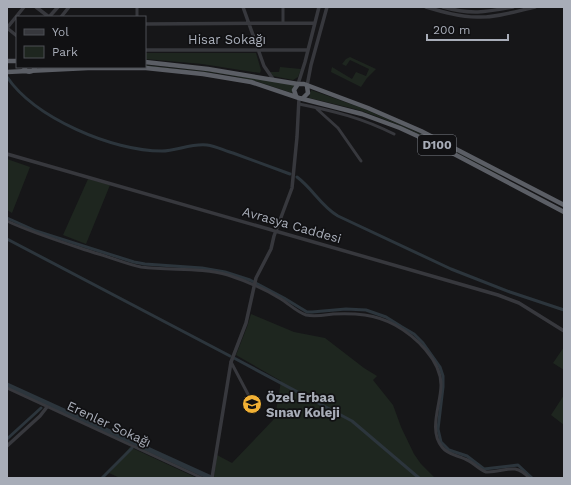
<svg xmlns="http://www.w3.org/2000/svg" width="571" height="485" viewBox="0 0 571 485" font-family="'Work Sans',sans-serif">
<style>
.green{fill:#1e261f}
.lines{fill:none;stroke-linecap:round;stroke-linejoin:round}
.canal{stroke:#2c353c;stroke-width:3}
.river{stroke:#2c353c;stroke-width:5}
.minor{stroke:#37383d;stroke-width:3}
.tertiary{stroke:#37383d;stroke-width:3.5}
.trunk{stroke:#5b5e65;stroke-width:4.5}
.labels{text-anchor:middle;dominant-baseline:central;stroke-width:3.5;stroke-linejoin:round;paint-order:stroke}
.shield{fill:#111113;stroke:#7b7e86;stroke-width:1}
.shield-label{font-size:12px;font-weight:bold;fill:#a8adb8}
.street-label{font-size:13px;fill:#a8adb8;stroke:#111113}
.poi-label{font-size:13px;font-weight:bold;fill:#a8adb8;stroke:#111113;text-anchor:start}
</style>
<rect width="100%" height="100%" fill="#161618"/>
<path class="green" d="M145,53H256L261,70L260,73L202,64L145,59Z
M350,57L376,69L367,78L361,87L331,72L332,67L352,79L356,72L366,76L369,69L350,60L346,66L342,64L346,59Z
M145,65L225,73L294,85L292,93C280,89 268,85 256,81C220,72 182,69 145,66Z
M280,67L301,69L298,77L293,80L273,76L270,72H279Z
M311,90L362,108L417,132L501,174L500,175C456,152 410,127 362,111C345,106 326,102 309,98Z
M7,159L30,167L12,213L7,210Z
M88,179L110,185L86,244L63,235Z
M251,314L294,332L325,338L364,368L377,376L373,380L393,405L401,427L414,454L421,464L435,478L214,477L217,455L232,463L275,418L281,381L236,355L247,327Z
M564,347V370L553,363Z
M564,395V425L551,415Z
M130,447L197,478H120L109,473Z"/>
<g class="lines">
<path class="canal" d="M7,77C35,118 112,151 162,151C176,151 192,143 207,145C216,146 225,151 233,153C252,160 271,167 290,174
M297,177C313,189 321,206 338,216L451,269L510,292L564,310
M7,218L36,231L134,262L145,264L202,268L225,272L250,280L284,298L307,312H312L346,309L366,310L386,317L402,327L414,334L423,343L440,367L443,376V387L438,429L441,442L449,450L467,456L484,469L518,465L532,478
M7,239L230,356
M234,358L352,421L419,478
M7,439L41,408
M135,444H136
M102,478L132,448"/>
<path class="river" d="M7,385L209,477"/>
<path class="minor" d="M137,17V7
M283,23V7
M299,104C334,111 362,118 394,134
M317,109L338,128L361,161
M7,221C35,234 65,243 95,253C110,257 126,264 141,267C170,271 200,267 228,275C246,281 265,289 281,299C289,304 297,312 306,315C315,317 325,315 333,314C355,313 375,314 395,325C415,336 441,360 441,385C441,404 428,430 442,447C448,455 457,455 465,459C473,462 478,469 486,472C504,473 514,461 529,478
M231,362L250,398
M7,388L202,478"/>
<path class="tertiary" d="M36,7L49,17
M243,7L264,66L273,79
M426,7C443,12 460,17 477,17C496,18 517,11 535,7
M443,7C471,15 486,12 513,7
M49,17L58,7
M61,17L69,7
M145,24L315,23
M7,28L24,7
M7,28L17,36
M145,50H308
M298,84L305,62L319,7
M307,86L311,65L327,7
M7,154L498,295L519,303L564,331
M7,446L40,416L47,407
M212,478L231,362L246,323L256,278L271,249L274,236L292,188L297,137L299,98"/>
<path class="trunk" d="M7,61H17
M145,62L208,69L298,84H304L368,108L421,131L564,205
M24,67L26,71C30,73 34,71 35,67
M7,72L88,68H146L203,74L251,82L299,98L362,114L400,128L437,145L564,212
M296,96L294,90L298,84
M303,98L308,93L307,86"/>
</g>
<defs>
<g id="school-disc" transform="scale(1)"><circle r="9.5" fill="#f2b134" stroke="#111113"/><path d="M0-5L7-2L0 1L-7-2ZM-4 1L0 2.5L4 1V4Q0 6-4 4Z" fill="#111"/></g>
</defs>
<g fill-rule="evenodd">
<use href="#school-disc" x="252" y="404"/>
</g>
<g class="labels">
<rect class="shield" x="418" y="135" width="38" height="20" rx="3"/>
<g class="shield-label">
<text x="437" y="145">D100</text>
</g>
<g class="street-label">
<text x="227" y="39">Hisar Sokağı</text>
<text transform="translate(292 225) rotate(16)">Avrasya Caddesi</text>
<text transform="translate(109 424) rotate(25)">Erenler Sokağı</text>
</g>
<g class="poi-label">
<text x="266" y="397">Özel Erbaa<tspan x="266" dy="15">Sınav Koleji</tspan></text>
</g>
</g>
<rect width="571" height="485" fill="none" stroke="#a8adb8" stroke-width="16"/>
<rect x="16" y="16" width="130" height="52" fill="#111113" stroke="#4d4f55"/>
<rect x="24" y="29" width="20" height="6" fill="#37383d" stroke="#4d4f55"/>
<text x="52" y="36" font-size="12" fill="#a8adb8">Yol</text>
<rect x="24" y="46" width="20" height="12" fill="#1e261f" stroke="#4d4f55"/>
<text x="52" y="56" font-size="12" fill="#a8adb8">Park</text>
<path d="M427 34v6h81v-6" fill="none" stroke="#a8adb8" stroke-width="2"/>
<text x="433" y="34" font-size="12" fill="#a8adb8" stroke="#111113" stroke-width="3" paint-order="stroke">200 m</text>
</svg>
